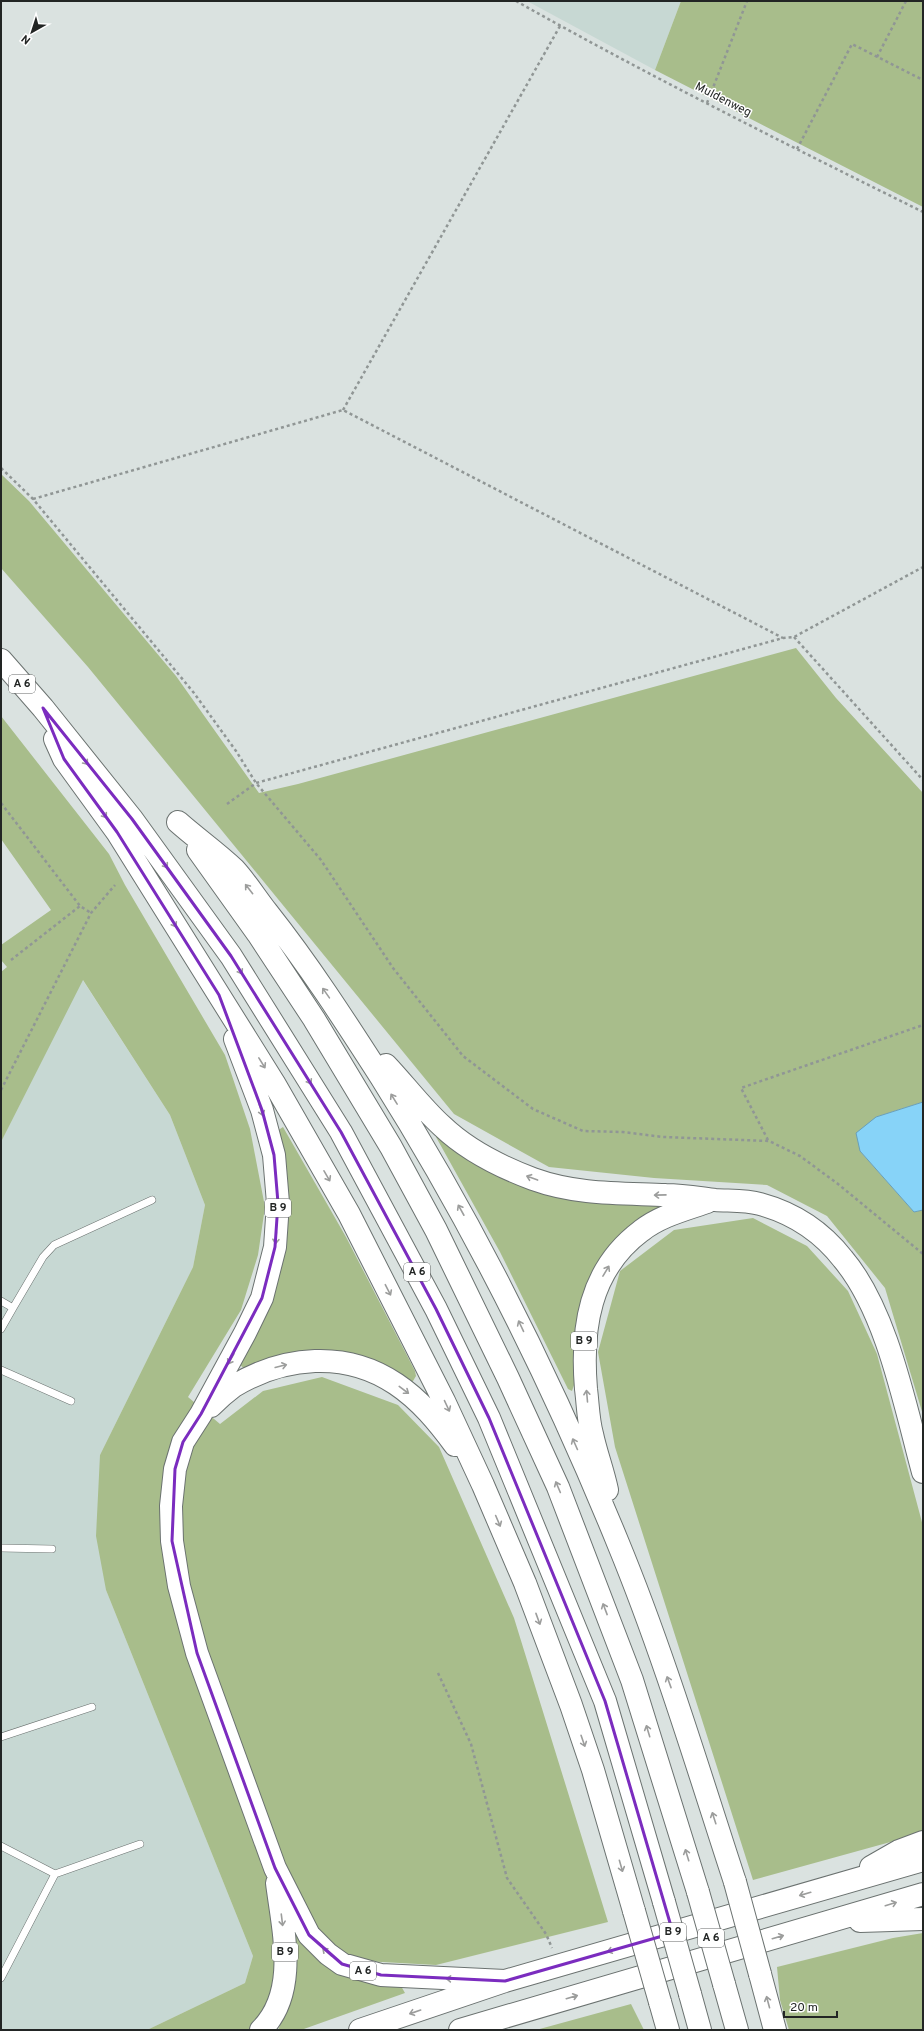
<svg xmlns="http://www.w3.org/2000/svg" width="924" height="2031" viewBox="0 0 924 2031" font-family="Overpass,sans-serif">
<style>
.built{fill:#c7d8d3}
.green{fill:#a8bd8b}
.water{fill:#87d3f8;stroke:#699fb8}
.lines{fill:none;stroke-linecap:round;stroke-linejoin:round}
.lane-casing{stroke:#6b7270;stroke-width:8}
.highway-casing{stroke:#6b7270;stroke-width:24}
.path{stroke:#909695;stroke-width:2.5;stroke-dasharray:3 3;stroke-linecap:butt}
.lane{stroke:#fff;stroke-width:7}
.highway{stroke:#fff;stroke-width:22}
.highway-bridge-casing{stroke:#6b7270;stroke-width:24;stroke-linecap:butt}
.highway-bridge{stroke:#fff;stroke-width:22}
.oneway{stroke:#9c9d9c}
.marked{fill:none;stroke:#7b2cbf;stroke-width:3;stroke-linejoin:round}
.labels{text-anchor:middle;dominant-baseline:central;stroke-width:3;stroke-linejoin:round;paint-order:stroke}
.shield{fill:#fff;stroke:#646666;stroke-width:1}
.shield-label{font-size:11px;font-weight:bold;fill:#222524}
.street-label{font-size:12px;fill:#222524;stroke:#fff}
</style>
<rect width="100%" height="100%" fill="#dae2e0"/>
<path class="built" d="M527,1H681L655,70Z
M82,979L170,1115L205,1205L193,1267L100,1455L106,1590L253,1956L245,1983L147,2030H1V1142Z"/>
<path class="green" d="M681,1H923V207L655,70Z
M1,474L29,501L176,676L259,793L298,784L796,648L836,698L923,793V1102L876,1117L860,1151L914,1212L923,1210V1415L885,1288L827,1216L767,1185L654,1178L549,1167L454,1114L88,667L1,568Z
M1,716L109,854L125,885L225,1055L250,1129L265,1207L258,1255L241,1310L188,1397L220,1424L263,1391L322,1377L398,1405L439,1447L514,1618L608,1922L436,1965L364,1961L401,1986L405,1993L301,2030H278L289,2005L295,1977L274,1999L253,2030H147L245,1983L253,1956L106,1590L96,1536L100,1455L193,1267L205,1205L170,1115L83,980L1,1142V972L7,967L1,960V945L51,910L1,839Z
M283,1127L346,1237L415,1371L416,1376L413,1381L411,1383L391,1372L246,1370L239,1364L262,1318L277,1131Z
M439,1135L475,1159L658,1203L659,1209L625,1234L572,1391L568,1389L500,1252L436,1137Z
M753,1218L807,1246L848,1291L877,1354L923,1526V1833L753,1880L615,1447L598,1352L620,1271L674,1230Z
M923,1933V2030H789L780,2000L777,1967L893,1938Z
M631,2004L644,2030H536Z"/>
<path class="water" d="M923,1102V1210L914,1212L860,1151L856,1133L876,1117Z"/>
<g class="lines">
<g class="lane-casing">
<path id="lane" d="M1,1301L13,1308L1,1329
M13,1308L43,1257L54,1245L152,1200
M1,1370L71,1401
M1,1548L52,1549
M1,1737L92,1707
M1,1846L55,1874L140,1844
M1,1978L55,1874"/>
</g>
<g class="highway-casing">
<path id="highway" d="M1,660L43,708L132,819L231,956L341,1132L436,1309L489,1418L605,1701L664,1902
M55,739L64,759L117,832L274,1083L349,1214L444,1401L483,1485L525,1583L571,1705L593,1770L634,1911
M178,822C196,838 216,852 234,869C246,882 256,898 267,912C309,965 345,1021 381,1077C474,1225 552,1381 618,1543C663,1652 698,1769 735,1882
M198,850L258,934L314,1019L391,1147L436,1230L508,1378L558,1487L632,1680L698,1892
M235,1039L262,1110L274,1155L278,1203L275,1247L262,1298L245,1333L201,1414L183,1442L175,1469L171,1506L172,1541L179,1586L197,1653L275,1868L309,1935L328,1954L342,1964L381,1975L505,1981
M386,1065C405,1085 422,1108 442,1126C467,1150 501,1167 533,1179C577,1195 621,1193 666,1195C683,1195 699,1198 715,1200C729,1201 746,1200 760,1204C793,1213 822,1232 843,1259C887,1311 905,1406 923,1472
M211,1406C218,1399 226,1392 234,1386C284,1356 346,1350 396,1384C420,1400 438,1422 455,1445
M607,1490C603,1471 596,1453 592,1434C588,1420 588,1404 586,1389C581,1329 589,1270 641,1231C660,1216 684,1210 707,1202
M871,1867L899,1851L923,1842
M860,1921L923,1919
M760,1974L775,2030
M724,1984L737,2030
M690,1994L700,2030
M660,2002L668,2030
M261,2030C299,1992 283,1931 277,1883
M360,2030L505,1981L923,1860
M460,2030L923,1894"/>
</g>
<path class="path" d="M516,1C649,76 786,144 923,212
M877,57L906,1
M707,103L747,1
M797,149L852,44L923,80
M343,410L560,26
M1,468L33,499L194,693L236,751L256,783L321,860L393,968L463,1056L533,1109L583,1131L623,1132L663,1137L769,1141L800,1156L838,1184L923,1254
M33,499L343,410L783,638
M794,637L923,780
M1,803L80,906L91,913
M227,804L256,783L783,638L794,637L923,567
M11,960L80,906
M1,1090L91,913L115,885
M768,1140L741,1088L923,1025
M438,1673L471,1744L507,1878L546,1934L552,1948"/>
<use href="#lane" class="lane"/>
<use href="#highway" class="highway"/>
<g class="highway-bridge-casing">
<path id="highway-bridge" d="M735,1882L760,1974
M698,1892L724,1984
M664,1902L690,1994
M634,1911L660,2002"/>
</g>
<use href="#highway-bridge" class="highway-bridge"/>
</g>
<defs><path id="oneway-shaft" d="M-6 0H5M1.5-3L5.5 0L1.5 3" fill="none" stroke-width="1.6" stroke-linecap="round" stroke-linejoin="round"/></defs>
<g class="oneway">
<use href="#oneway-shaft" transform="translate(84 760) rotate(51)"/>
<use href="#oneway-shaft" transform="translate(103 813) rotate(54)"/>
<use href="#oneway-shaft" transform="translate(164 863) rotate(54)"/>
<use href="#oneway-shaft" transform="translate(249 889) rotate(-128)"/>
<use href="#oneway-shaft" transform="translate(173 922) rotate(58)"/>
<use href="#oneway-shaft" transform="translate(239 969) rotate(58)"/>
<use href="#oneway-shaft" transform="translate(326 993) rotate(-125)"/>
<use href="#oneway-shaft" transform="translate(262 1063) rotate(58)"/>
<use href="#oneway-shaft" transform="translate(308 1079) rotate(58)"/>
<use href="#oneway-shaft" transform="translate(394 1099) rotate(-122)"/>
<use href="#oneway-shaft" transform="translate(261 1110) rotate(72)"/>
<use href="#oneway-shaft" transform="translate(327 1176) rotate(60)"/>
<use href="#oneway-shaft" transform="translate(532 1178) rotate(-160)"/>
<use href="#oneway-shaft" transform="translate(660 1195) rotate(179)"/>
<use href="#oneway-shaft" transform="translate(461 1210) rotate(-119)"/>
<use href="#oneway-shaft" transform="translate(276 1238) rotate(94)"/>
<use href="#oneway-shaft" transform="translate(606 1271) rotate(-59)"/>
<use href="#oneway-shaft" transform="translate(388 1290) rotate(63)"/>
<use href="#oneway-shaft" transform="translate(521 1326) rotate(-115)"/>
<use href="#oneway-shaft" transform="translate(231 1359) rotate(119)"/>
<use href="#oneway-shaft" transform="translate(281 1366) rotate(-14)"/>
<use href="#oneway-shaft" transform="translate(404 1390) rotate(37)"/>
<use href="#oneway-shaft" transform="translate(587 1396) rotate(-95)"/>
<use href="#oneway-shaft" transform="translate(447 1406) rotate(65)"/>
<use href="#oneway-shaft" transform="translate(575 1444) rotate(-114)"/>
<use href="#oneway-shaft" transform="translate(558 1487) rotate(-113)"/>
<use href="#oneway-shaft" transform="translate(498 1521) rotate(67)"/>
<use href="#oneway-shaft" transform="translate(605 1609) rotate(-111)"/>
<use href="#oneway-shaft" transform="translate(538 1619) rotate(70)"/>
<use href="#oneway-shaft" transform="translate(669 1682) rotate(-110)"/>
<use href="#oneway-shaft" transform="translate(648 1731) rotate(-107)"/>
<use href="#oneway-shaft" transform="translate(583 1741) rotate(71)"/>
<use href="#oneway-shaft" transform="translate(714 1818) rotate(-108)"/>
<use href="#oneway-shaft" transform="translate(687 1855) rotate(-107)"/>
<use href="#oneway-shaft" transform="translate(621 1866) rotate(74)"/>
<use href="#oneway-shaft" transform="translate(805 1894) rotate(164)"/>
<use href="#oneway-shaft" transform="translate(891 1904) rotate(-17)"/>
<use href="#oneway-shaft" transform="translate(282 1920) rotate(83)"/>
<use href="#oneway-shaft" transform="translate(778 1937) rotate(-16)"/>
<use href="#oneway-shaft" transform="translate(613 1950) rotate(164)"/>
<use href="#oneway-shaft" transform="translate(327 1952) rotate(-138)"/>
<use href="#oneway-shaft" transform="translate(452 1979) rotate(-177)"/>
<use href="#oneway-shaft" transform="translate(572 1997) rotate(-16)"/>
<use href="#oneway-shaft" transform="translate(768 2002) rotate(-105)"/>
<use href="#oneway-shaft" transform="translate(415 2012) rotate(161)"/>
</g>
<path class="marked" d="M43,708L132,819L231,956L341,1132L436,1309L489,1418L605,1701L673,1933L505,1981L381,1975L342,1964L309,1935L275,1868L197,1653L172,1541L175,1469L183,1442L201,1414L262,1298L275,1247L278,1203L274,1155L262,1110L219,995L117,832L64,759Z"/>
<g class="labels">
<g class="shield">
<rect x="9" y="675" width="26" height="18" rx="3"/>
<rect x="265" y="1199" width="26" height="18" rx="3"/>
<rect x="404" y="1263" width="26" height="18" rx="3"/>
<rect x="571" y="1332" width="26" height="18" rx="3"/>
<rect x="660" y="1923" width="26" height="18" rx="3"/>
<rect x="698" y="1929" width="26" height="18" rx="3"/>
<rect x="272" y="1943" width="26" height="18" rx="3"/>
<rect x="350" y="1962" width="26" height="18" rx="3"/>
</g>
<g class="shield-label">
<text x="22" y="684">A 6</text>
<text x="278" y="1208">B 9</text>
<text x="417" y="1272">A 6</text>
<text x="584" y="1341">B 9</text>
<text x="673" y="1932">B 9</text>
<text x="711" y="1938">A 6</text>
<text x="285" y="1952">B 9</text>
<text x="363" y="1971">A 6</text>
</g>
<g class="street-label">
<text transform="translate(723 100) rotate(27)">Muldenweg</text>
</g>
</g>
<rect width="924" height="2031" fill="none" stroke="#222524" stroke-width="4"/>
<g transform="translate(32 32) rotate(219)" stroke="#ffffff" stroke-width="3" paint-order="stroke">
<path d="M0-3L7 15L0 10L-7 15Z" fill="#222524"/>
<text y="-6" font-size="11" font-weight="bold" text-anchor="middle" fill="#222524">N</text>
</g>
<path d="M784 2011v6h53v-6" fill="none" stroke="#222524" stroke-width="2"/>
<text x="790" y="2011" font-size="12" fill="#222524" stroke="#ffffff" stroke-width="3" paint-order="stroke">20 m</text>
</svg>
